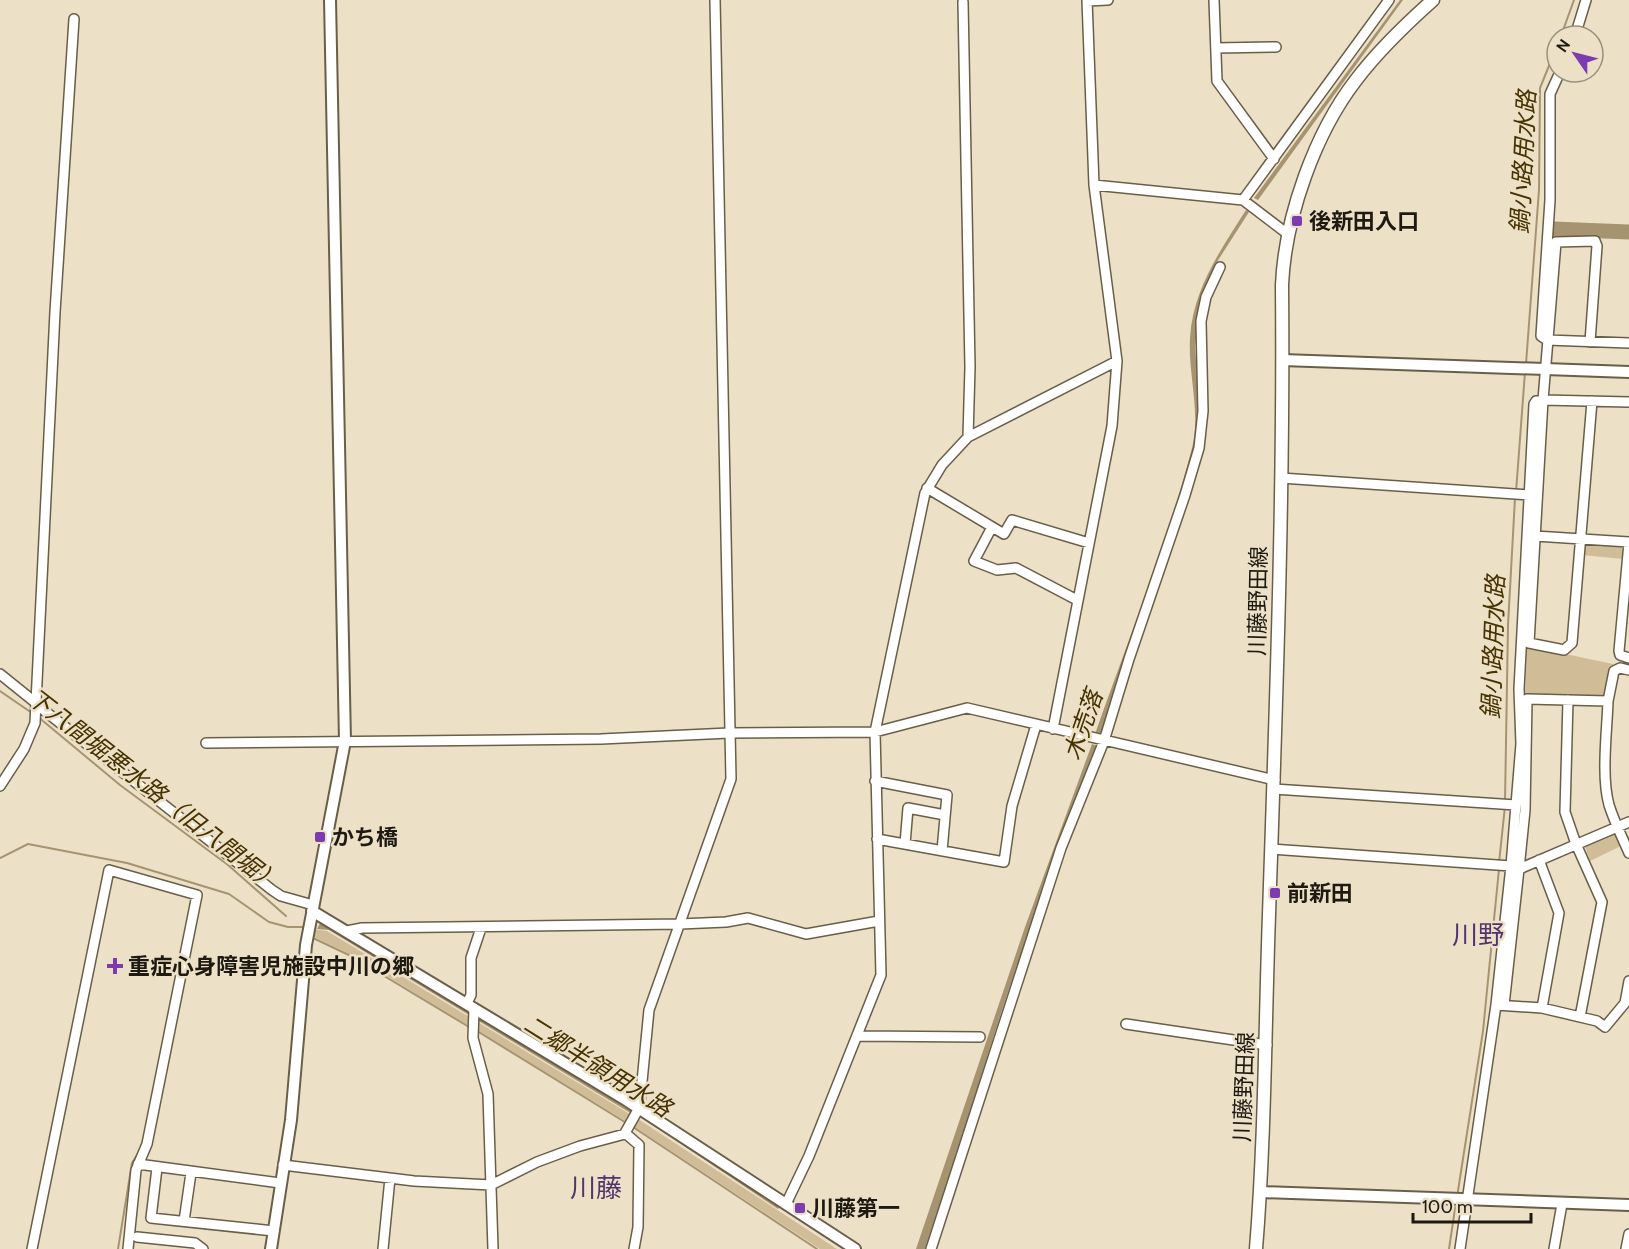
<svg xmlns="http://www.w3.org/2000/svg" width="1629" height="1249" viewBox="0 0 1629 1249" font-family="Cabin,'Noto Sans JP',sans-serif">
<style>
.green{fill:#d0bd98}
.water{fill:#a69470}
.lines{fill:none;stroke-linecap:round;stroke-linejoin:round}
.stream{stroke:#a69470;stroke-width:2}
.river{stroke:#a69470;stroke-width:15}
.minor-casing{stroke:#695e49;stroke-width:12}
.tertiary-casing{stroke:#695e49;stroke-width:14}
.secondary-casing{stroke:#695e49;stroke-width:15}
.minor{stroke:#fff;stroke-width:9}
.tertiary{stroke:#fff;stroke-width:10}
.secondary{stroke:#fff;stroke-width:12}
.poi-dot{fill:#7c3baf;stroke:#ece0c7;stroke-width:2}
.labels{text-anchor:middle;dominant-baseline:central;stroke-width:5;stroke-linejoin:round;paint-order:stroke}
.poi-label{font-size:22px;font-weight:bold;fill:#1e1911;stroke:#ece0c7;text-anchor:start}
.street-label{font-size:22px;fill:#1e1911;stroke:#ece0c7}
.water-label{font-size:24px;font-style:italic;fill:#463301;stroke:#ece0c7}
.quarter-label{font-size:26px;fill:#51336d;stroke:#ece0c7}
</style>
<rect width="100%" height="100%" fill="#ece0c7"/>
<path class="green" d="M1585,543L1622,545L1623,559L1582,555Z
M1527,646L1613,664L1604,694L1602,697L1525,696Z
M1614,833L1621,846L1590,861L1585,846Z
M313,929L327,931L638,1119L837,1249H820L627,1122L352,955L312,936Z"/>
<path class="water" d="M1400,0H1403L1258,200L1254,198Z
M1246,210L1249,212L1215,265L1201,297L1195,346L1199,408L1196,446L1101,735L1095,734C1128,640 1167,545 1192,448C1201,412 1188,375 1190,338C1193,289 1220,251 1246,210Z
M1092,744L1098,746C1063,832 1032,919 1003,1007C977,1087 954,1170 925,1249H916L1025,927Z
M320,923L453,1002L469,1012V1015L329,930L317,929Z
M478,1018L633,1112L632,1114L477,1020Z
M641,1117L780,1206L778,1209Z"/>
<g class="lines">
<path class="stream" d="M1561,36L1574,0
M1526,364L1539,190L1540,88L1557,46
M1516,492L1525,372
M0,691L32,713
M37,716L120,785L228,865L286,916
M1505,801L1508,625L1515,498
M0,858L28,844L127,863L229,894L269,922L288,927H307
M1499,863L1505,806
M313,938L351,956L469,1027
M477,1031L628,1124
M633,1127L817,1249
M1457,1197L1483,1031L1499,869
M118,1249L132,1163L140,1150
M1449,1249L1456,1202"/>
<path class="river" d="M1553,229L1629,232"/>
<g class="minor-casing">
<path id="minor" d="M1214,0L1217,81L1274,159
M1087,1L1108,0
M963,2L970,367L968,437
M1575,36L1586,0
M1216,48L1276,47
M1560,72L1550,94V200L1541,336L1547,340L1629,343
M1094,185L1243,200L1289,235
M1243,200L1389,0
M1592,401L1572,643L1564,650L1529,643L1543,400L1629,402
M1281,478L1529,495
M927,488L1004,534L1012,520L1089,543
M992,527L974,561L997,570L1016,568L1077,600
M1535,536L1629,542
M1629,543L1619,651L1620,655L1629,658
M0,674L36,703
M1568,700L1565,812L1576,844L1602,902L1580,1017
M1608,701L1614,671L1620,668L1629,670
M36,704L272,890L281,896L313,905
M1053,729L1112,426L1117,361L1094,185L1087,0
M206,743L601,739L729,733L875,732L967,708L1275,780
M875,781L947,795L942,851
M0,786L24,749L35,723L55,312L74,19
M1274,789L1516,805
M1629,822C1592,838 1556,853 1519,869L1525,810L1527,699L1608,701C1607,732 1601,776 1609,805C1614,821 1622,837 1629,853
M877,839L1004,862L1012,806L1036,725
M905,844L908,808L945,815
M1271,849L1511,866
M1539,860L1559,913L1542,1008
M347,931L362,928L680,924L726,922L748,918L806,934L879,921
M467,1003L471,995V958L481,928
M1496,1005L1542,1008L1597,1021L1605,1027L1625,1003L1629,981
M1504,1005L1519,869
M474,1008L473,1038L488,1094L493,1249
M1126,1024L1267,1045
M858,1036L980,1037
M637,1107L640,1102L649,1010L731,779L715,0
M138,1164L280,1183
M283,1165L414,1181L491,1185L537,1162L580,1146L625,1134
M157,1168L151,1218L274,1231
M786,1204L809,1156L881,975L875,732L925,493L942,465L968,437L1117,361
M184,1221L191,1173
M137,1237L195,1243L203,1249
M32,1249L109,870L197,895L147,1144L136,1170L128,1249
M383,1249L390,1178
M634,1249L638,1227L639,1145L625,1133L639,1108
M931,1249L1061,848L1104,741L1129,659L1185,495L1199,448L1203,411L1201,321L1206,297L1220,267
M1460,1249L1496,1005L1511,866L1521,744L1519,689L1534,404L1536,401L1543,400L1556,242L1595,241L1597,246L1590,342
M1554,1249L1562,1204
M1626,1249L1629,1234"/>
</g>
<g class="tertiary-casing">
<path id="tertiary" d="M1282,360L1629,372
M312,911L626,1100L855,1249
M1261,1192L1629,1205
M271,1249L291,1120L306,945L345,741L330,0"/>
</g>
<g class="secondary-casing">
<path id="secondary" d="M1256,1249C1265,1138 1265,1026 1269,915C1276,705 1284,495 1282,285C1285,217 1315,133 1356,80C1378,51 1406,24 1433,0"/>
</g>
<use href="#minor" class="minor"/>
<use href="#tertiary" class="tertiary"/>
<use href="#secondary" class="secondary"/>
</g>
<g class="poi-dot">
<rect x="1291" y="215" width="12" height="12" rx="3"/>
<rect x="314" y="831" width="12" height="12" rx="3"/>
<rect x="1269" y="887" width="12" height="12" rx="3"/>
<path d="M112 957h6v6h6v6h-6v6h-6v-6h-6v-6h6z"/>
<rect x="794" y="1202" width="12" height="12" rx="3"/>
</g>
<g class="labels">
<g class="poi-label">
<text x="1309" y="221">後新田入口</text>
<text x="332" y="837">かち橋</text>
<text x="1287" y="893">前新田</text>
<text x="128" y="966">重症心身障害児施設中川の郷</text>
<text x="812" y="1208">川藤第一</text>
</g>
<g class="street-label">
<text transform="translate(1258 601) rotate(-89)">川藤野田線</text>
<text transform="translate(1244 1087) rotate(-88)">川藤野田線</text>
</g>
<g class="water-label">
<text transform="translate(1523 162) rotate(-87)">鍋小路用水路</text>
<text transform="translate(1493 647) rotate(-88)">鍋小路用水路</text>
<text transform="translate(1083 725) rotate(-71)">木売落</text>
<text transform="translate(154 790) rotate(38)">下八間堀悪水路（旧八間堀）</text>
<text transform="translate(598 1066) rotate(32)">二郷半領用水路</text>
</g>
<g class="quarter-label">
<text x="1478" y="935">川野</text>
<text x="596" y="1188">川藤</text>
</g>
</g>
<g transform="translate(1575 54) rotate(305)"><circle r="28" fill="#ece0c7" stroke="#9a907e" stroke-width="1.5"/>
<path d="M0-4.5L10 22L0 15L-10 22Z" fill="#7c3baf"/>
<text y="-9" font-size="16" font-weight="bold" text-anchor="middle" fill="#1e1911">N</text>
</g>
<path d="M1413 1213v9h118v-9" fill="none" stroke="#1e1911" stroke-width="3"/>
<text x="1422" y="1213" font-size="18" fill="#1e1911" stroke="#ece0c7" stroke-width="4.5" paint-order="stroke">100 m</text>
</svg>
